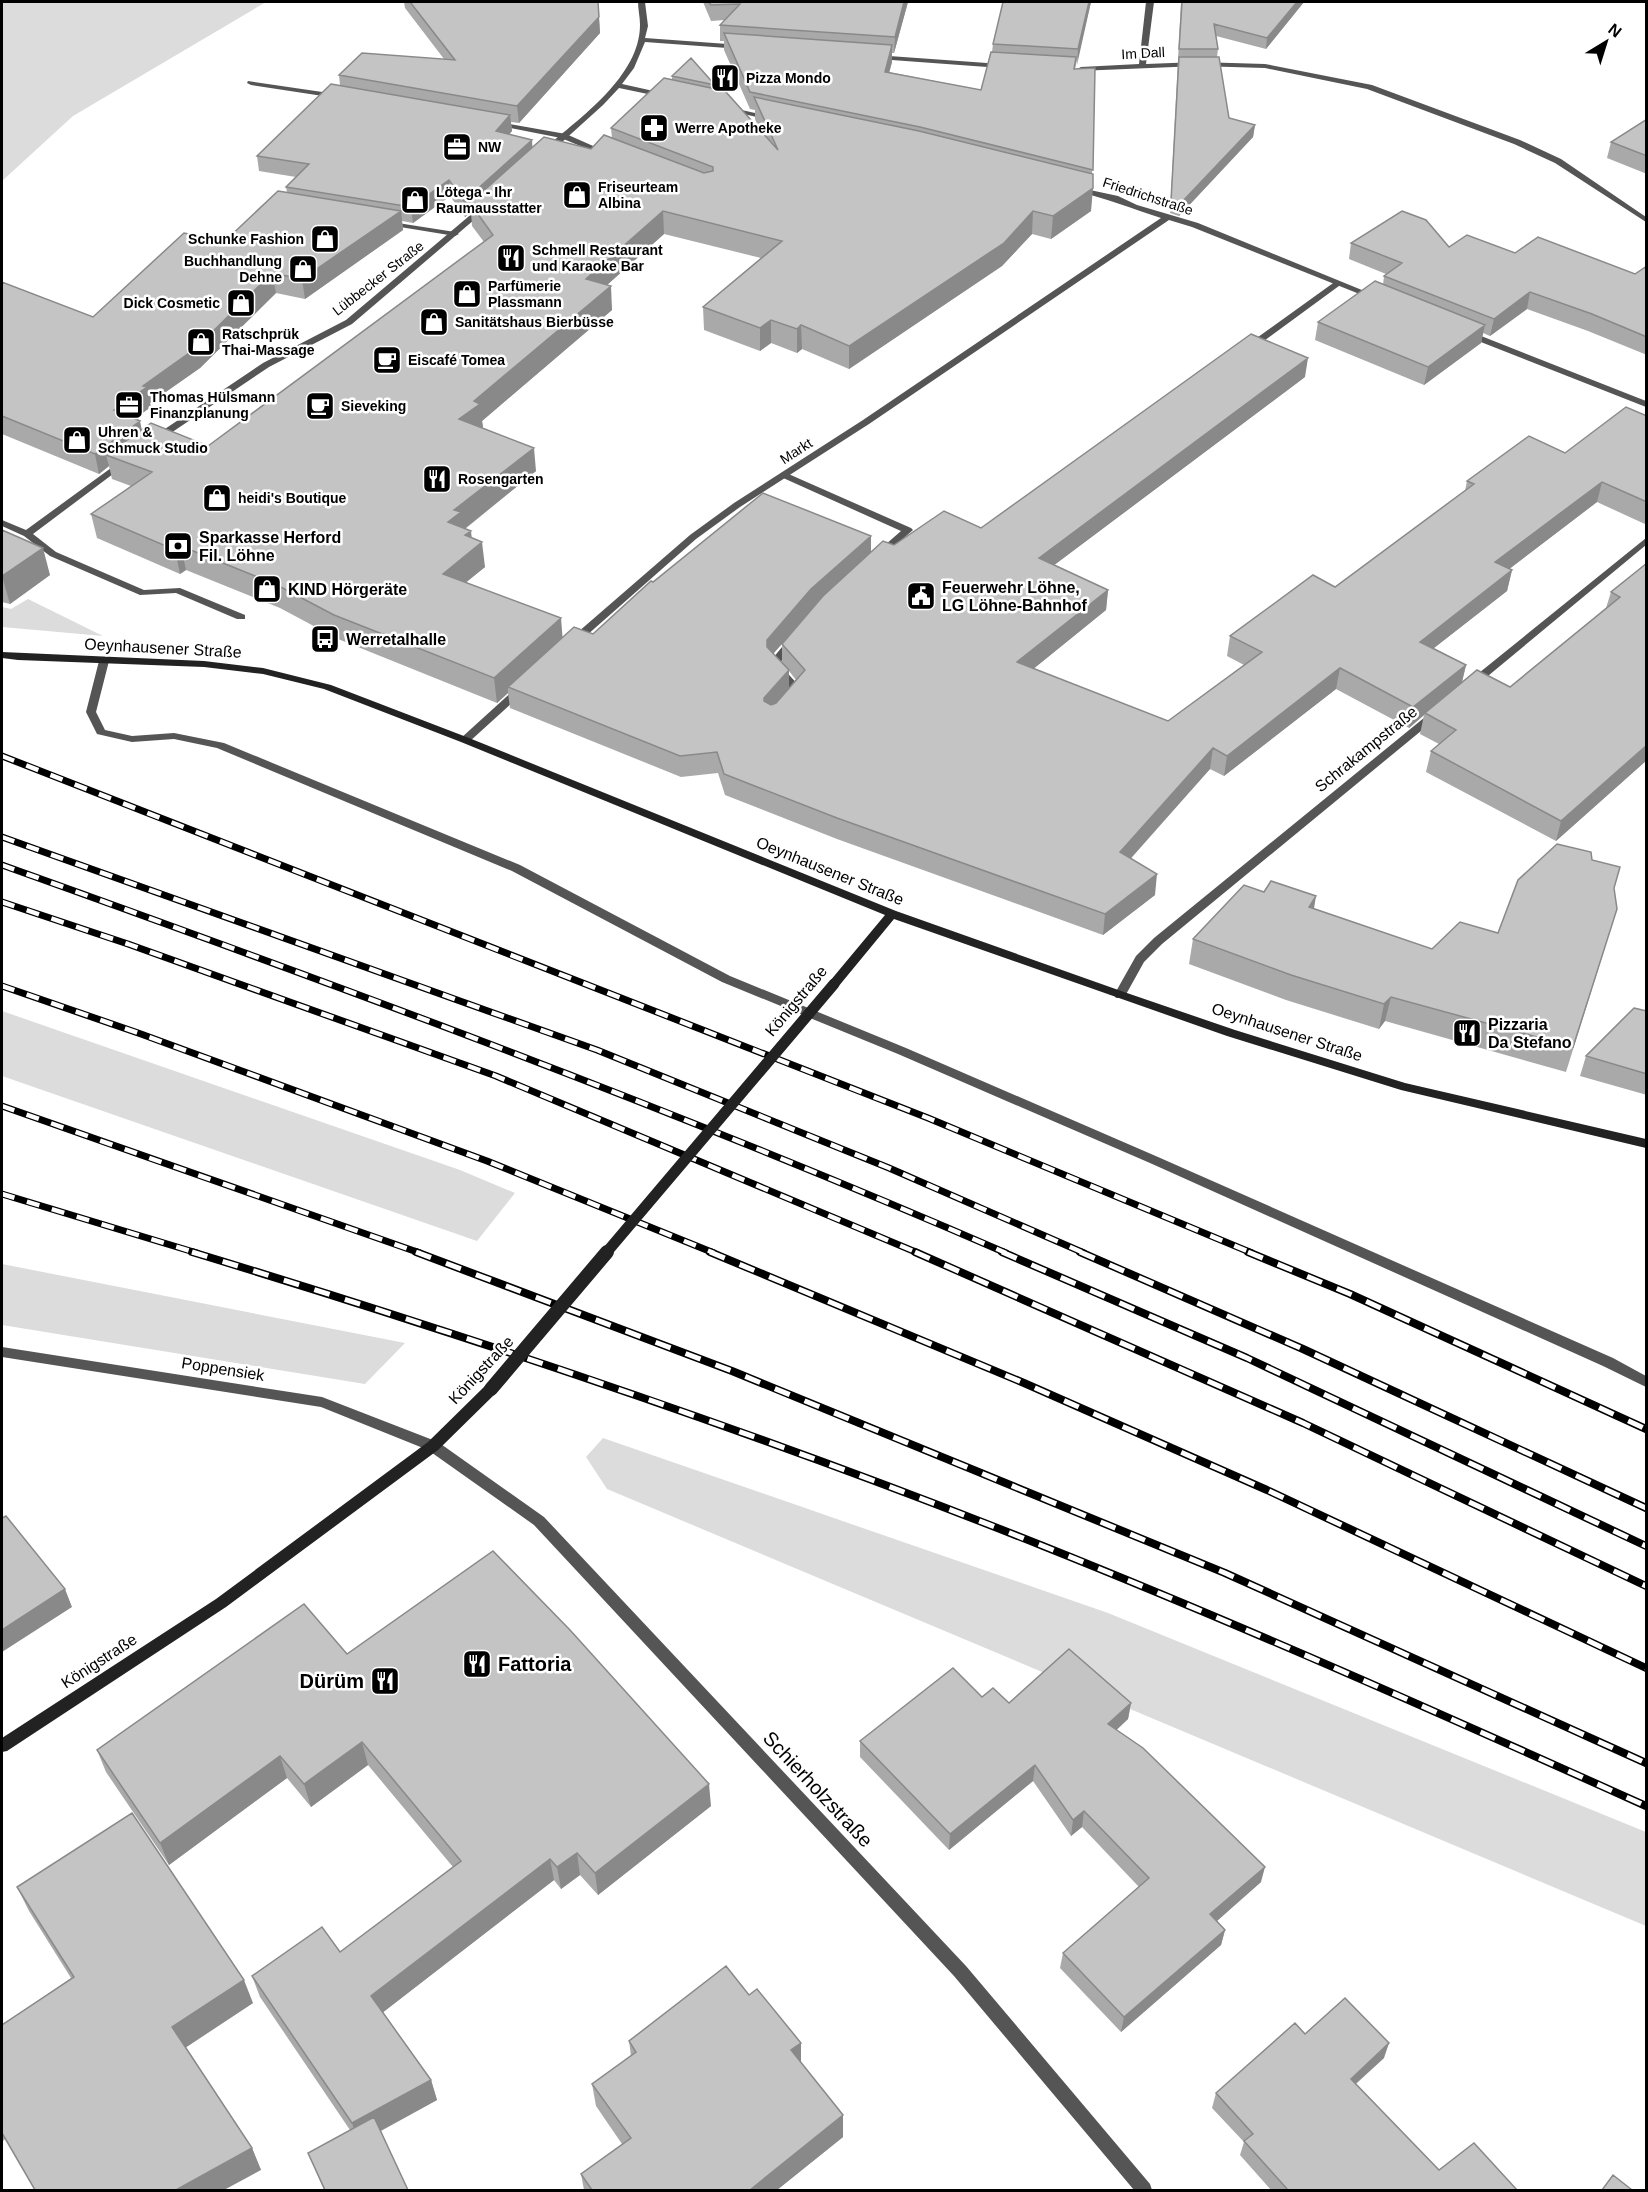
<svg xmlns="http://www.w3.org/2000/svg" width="1648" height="2192" viewBox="0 0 1648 2192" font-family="Arial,sans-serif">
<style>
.green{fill:#dcdcdc}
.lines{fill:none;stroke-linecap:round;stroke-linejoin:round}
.lane{fill:#555;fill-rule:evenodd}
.street{fill:#555;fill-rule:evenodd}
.secondary{fill:#222;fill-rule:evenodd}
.rail-far1-casing{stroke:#000;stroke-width:7}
.rail-casing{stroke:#000;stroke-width:8}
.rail-far1{stroke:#fff;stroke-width:4.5;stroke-dasharray:13;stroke-linecap:butt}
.rail{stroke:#fff;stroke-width:5;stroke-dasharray:16;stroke-linecap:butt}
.secondary-bridge-far1{stroke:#222;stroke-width:11}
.secondary-bridge{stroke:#222;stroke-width:14}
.wall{fill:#a9a9a9;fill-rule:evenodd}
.shaded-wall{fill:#898989}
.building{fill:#c4c4c4;stroke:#898989;stroke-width:1.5}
.labels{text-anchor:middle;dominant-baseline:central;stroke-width:5;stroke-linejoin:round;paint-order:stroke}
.far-street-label{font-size:14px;fill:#000;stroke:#fff}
.far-poi-label{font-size:14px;font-weight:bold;fill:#000;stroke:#fff;text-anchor:start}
.poi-label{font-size:16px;font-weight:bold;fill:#000;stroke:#fff;text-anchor:start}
.street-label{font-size:16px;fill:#000;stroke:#fff}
.near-poi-label{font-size:20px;font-weight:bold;fill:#000;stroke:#fff;text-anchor:start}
.near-street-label{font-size:20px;fill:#000;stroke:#fff}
</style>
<rect width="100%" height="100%" fill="#fff"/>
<path class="green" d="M2,2H266L73,116L2,181Z
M28,599L103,636L2,627V607L11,609Z
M2,1011L460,1170L515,1193L477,1241L2,1076Z
M2,1264L405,1343L365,1384L2,1325Z
M603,1438L1108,1613L1646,1832V1926L607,1489L586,1457Z"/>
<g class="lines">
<path class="lane" d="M248,81L336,94L340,96L336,98L251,85L247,83Z
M492,121L566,134L609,153L602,155L561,138L495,125H492Z
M385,221L455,232L459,234L455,236L388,225H385Z
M1336,281L1343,283L1253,349H1247V345Z
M784,472L911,528L913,530L883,556H877V552L901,531L781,477V473Z
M791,640L796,643L779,664L803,690L797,698L793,699L788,696L792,690L768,664L787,641Z
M104,658L109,661L96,712L105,730L132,736L174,733L224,743L520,865L730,976L906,1048L1158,1157L1613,1358L1646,1376V1387L1603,1366L1150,1163L898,1054L722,982L512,871L217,748L174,739L132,742L97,734L86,712L99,661Z"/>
<path class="street" d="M638,2H645L648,26L645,38L741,45L745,47L741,49L645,42L634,68L622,84L667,94V98L619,88L603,105L551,152H545V148C580,118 640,76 640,25C640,17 638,9 638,2Z
M1146,2H1154L1146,64L1198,62L1265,64L1372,85L1520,140L1561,159L1646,217V222L1555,163L1514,144L1367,89L1265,68L1198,66L1078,71L1077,69L1081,67L1139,64Z
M875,55L1001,64L1005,66L1001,68L878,59H875Z
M728,107L769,116L773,118L769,120L731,111H728Z
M1076,187L1118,196L1137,205L1198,223L1379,297L1372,299L1192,227L1169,220L869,424L740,507L696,539L578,643H570V639L690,535L734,503L863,420L1161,218C1133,209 1105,198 1076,191Z
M481,206L488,208L352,324L269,367L159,441H153V437L263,363L346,320Z
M1466,330L1646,401V407L1463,335V331Z
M122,460L127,463L125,465L33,534L56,552L144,590L180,588L245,615V619H237L176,593L140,595L50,556L24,536L2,526V520L26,530Z
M1646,538V545L1477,685H1469V681Z
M521,686L525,687L526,689L525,691L469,742H461L460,740L461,738L517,687Z
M1434,712L1438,713L1439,715L1438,717L1162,944L1144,962L1124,998H1116L1114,995L1136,956L1154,938L1430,713Z
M2,1347L322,1397L438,1442L544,1517L966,1966L1150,2184L1152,2190H1134L954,1976L534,1525L428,1450L321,1407L2,1357Z"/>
<path class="secondary" d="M2,652L204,661L263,668L331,685L469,738L896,911L1124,992L1235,1030L1405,1083L1646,1139V1148L1401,1090L1227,1036L894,919L838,987H830L828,984L830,981L885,915L461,742L324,689L263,674L204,667L18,660L2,658Z
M491,1384L496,1385L498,1389L496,1393L438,1450L226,1607L7,1751L2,1752V1738L216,1599L428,1442L486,1385Z"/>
<g class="rail-far1-casing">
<path id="rail-far1" d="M2,756L928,1118L1252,1253
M2,837L597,1050L889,1168L1084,1253
M2,865C340,986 677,1110 1006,1253
M2,902L128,944L496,1076L918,1253
M2,986L141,1034L487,1161L714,1253
M2,1106L420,1253
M2,1194L197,1253"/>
</g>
<g class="rail-casing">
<path id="rail" d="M192,1252C479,1339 764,1435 1043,1546C1246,1627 1446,1716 1646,1806
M416,1252L732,1371L1225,1573L1646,1763
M710,1252L1024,1383L1267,1490L1646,1668
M915,1252L1303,1423L1646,1586
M1002,1252L1247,1358L1646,1546
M1080,1252L1303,1349L1646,1508
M1248,1252L1350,1294L1646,1429"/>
</g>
<use href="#rail-far1" class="rail-far1"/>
<use href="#rail" class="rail"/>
<path class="secondary-bridge-far1" d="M606,1253L834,984"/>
<path class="secondary-bridge" d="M491,1389L607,1252"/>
</g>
<path class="wall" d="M404,2H598L600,33L519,123L511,122L512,131L509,135L532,148L591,149L612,138L611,128L672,80V76L715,85L716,89L759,129L755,119V110L750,109L724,50V41H720V25L725,20L711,21L703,2H908L894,53H892V62L889,72L981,90L992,52L993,44L1091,2L1075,69L1095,68L1091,211L1051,239L1032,234L1002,266L849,369L802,349L797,353L771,343L760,351L704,330L703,307L761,258L664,234L607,285L612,310L482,421L483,427L482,428L536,471L465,529L471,538L485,567L466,582L563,637L593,634L653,582L871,552L894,545L981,528L1305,377L1054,565L1108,590L1106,610L1033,669L1168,721L1244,665L1227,656L1230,636L1335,587L1465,491L1467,481L1565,453L1647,416V525L1597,502L1509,569L1512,570L1507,591L1434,648L1466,665L1462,683L1510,687L1606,608L1611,592L1647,563V760L1556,841L1426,772L1431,751L1439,744L1420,734L1424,715L1409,728L1336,689L1224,776L1210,769L1130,858L1155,895L1103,935L837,839L725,795L718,773L681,777L510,708L508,693L497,703L338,639L280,608L186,570L180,574L97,538L91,514L131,486L112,479L109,466L99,474L2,434V282L93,317L225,241L287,192L286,187L296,177L259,171L257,156L340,85L339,75L444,59L405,8ZM450,196L465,217L471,212L472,226L484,242L208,446L141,429L134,419L151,407L150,403L200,368L276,293L305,299L403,230L402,221L413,223ZM782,644V663L773,654ZM789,671L796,680L789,688Z
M1181,2H1304L1266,49L1216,36L1218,49L1217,57L1229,118L1255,125L1253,137L1179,216L1170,213Z
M1647,119V174L1607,158L1611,142Z
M1351,243L1449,247L1515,253L1635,274L1647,266V355L1588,331L1527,309L1490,336L1483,333L1481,343L1424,385L1315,340L1318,322L1383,285L1384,276L1386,274L1349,259Z
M2,530L50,575L10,604L2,602Z
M1592,860L1614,888L1617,909L1566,1072L1385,1021L1379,1029L1286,1000L1189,964L1193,939L1314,909L1432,949L1498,933Z
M1647,1011V1095L1580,1076L1586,1056Z
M347,1654L711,1806L598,1895L580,1875L561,1889L554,1880L383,2012L431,2080L437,2100L381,2131L408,2190H324L308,2153L350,2130L260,1997L252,1976L340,1952L453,1867L368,1765L311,1807L287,1778L169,1865L106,1772L97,1750Z
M982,1697L1009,1703H1131L1128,1719L1116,1730L1261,1882L1216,1921L1225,1930L1221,1945L1121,2032L1060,1968L1063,1953L1139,1887L1082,1827L1071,1836L1033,1781L949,1850L860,1757V1741Z
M17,1887L253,2003L186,2047L252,2148L261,2170L5,2139L2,2142V2025L71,1978L29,1911Z
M1305,2034L1384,2058L1356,2084L1439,2170L1517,2190H1271L1240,2155L1244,2142L1212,2108L1216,2093Z
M629,2041L801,2063L843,2137L777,2190H584L581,2174L622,2144L596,2106L592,2084L631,2056Z"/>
<path class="shaded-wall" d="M904,2H908L894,53L895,37Z
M1089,2H1091L1077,65L1078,49Z
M1297,2H1304L1266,49L1267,38Z
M599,17L600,33L519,123L517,106Z
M892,45V62L885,89V72Z
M510,115L512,131L497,147L496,131Z
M1255,125L1253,137L1179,216L1180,204Z
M532,140L533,156L470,203L471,212L465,217L464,201Z
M449,180L450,196L413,223L411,207Z
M1093,188L1091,211L1051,239L1053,216Z
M401,211L403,230L305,299L302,279Z
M663,211L664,234L588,302L586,279Z
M1033,211L1032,234L1002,266L849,369V346Z
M272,273L276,293L200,368L150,403L151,407L118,430L114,410Z
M611,286L612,310L482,421L483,427L462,443L459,419L474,401Z
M1530,292L1527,309L1490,336L1494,319Z
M771,320V343L760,351V328Z
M801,325L802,349L797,353V329Z
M1485,325L1481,343L1424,385L1428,367Z
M1308,358L1305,377L1037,578L1039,558Z
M140,421L144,441L106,455L109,466L99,474L95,454Z
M534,448L536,471L463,530L448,522L454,510Z
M1602,482L1597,502L1491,583L1495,562Z
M471,531L473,550L482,542L485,567L447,598L443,574L465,535Z
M871,536V556L811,610L767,661V640L811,589Z
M181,546L186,570L180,574L175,550Z
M43,548L50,575L10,604L2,576Z
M1512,570L1507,591L1416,662L1420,642Z
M1108,590L1106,610L1016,683L1017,662Z
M561,618L563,643L508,687V693L497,703L494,678Z
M1466,665L1461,685L1425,713L1424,715L1409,728L1413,707Z
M1340,668L1336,689L1224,776L1227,756Z
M789,670V690L764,719V698Z
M1647,745V760L1556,841L1561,821Z
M1213,748L1210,769L1118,873L1120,852Z
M1157,874L1155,895L1103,935L1105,914Z
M1316,896L1312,921L1309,907Z
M1391,997L1385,1021L1379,1029L1384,1004Z
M65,1589L72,1607L2,1652V1630Z
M1131,1703L1128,1719L1105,1741L1108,1724Z
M362,1742L368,1765L311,1807L304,1784Z
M280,1756L287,1778L169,1865L160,1843Z
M1035,1765L1033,1781L949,1850L950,1834Z
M709,1784L711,1806L598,1895L595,1873Z
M1084,1811L1082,1827L1071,1836L1073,1820Z
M577,1853L580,1875L561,1889L557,1867Z
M550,1859L554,1880L377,2017L371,1996Z
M1265,1867L1261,1882L1207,1930L1210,1914Z
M1225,1930L1221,1945L1121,2032L1124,2017Z
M244,1980L253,2003L182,2050L172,2027Z
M801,2043V2066L791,2050Z
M1389,2043L1384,2058L1345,2093L1351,2079Z
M431,2080L437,2100L358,2143L352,2123Z
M843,2115V2137L777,2190H750Z
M252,2148L261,2170L224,2190H176Z"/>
<path class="building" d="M410,2H598L599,17L517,106L339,75L362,53L455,60Z
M709,2H904L895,37L720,25L740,4L711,5Z
M1003,2H1089L1078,49L993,44Z
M1182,2H1297L1267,38L1214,24L1218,49H1179Z
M724,33L892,45L885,72L981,90L991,52L1076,57L1074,69L1095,68L1093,170L920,127L750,92Z
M1179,57H1219L1229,118L1255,125L1180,204L1171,201Z
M691,58L715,85L672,76Z
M664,78L725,91L778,150L754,97L919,131L1093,174V188L1053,216L1033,211L1004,243L849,346L801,325L797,329L771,320L760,328L703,307L782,241L663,211L586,279L611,286L474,401L480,404L459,419L534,448L454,510L461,512L448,522L471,531L465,535L482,542L443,574L561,618L494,678L334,615L275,584L181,546L175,550L91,514L152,472L106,455L151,423L208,446L493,235L470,203L544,137L591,149L604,135L704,173L713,171V167L611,128Z
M331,84L510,115L496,131L532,140L464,201L449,180L411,207L286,187L309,164L257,156Z
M1647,119V156L1611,142Z
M278,191L401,211L302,279L272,273L196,348L143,386L147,387L114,410L140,421L95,454L2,416V282L93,317L184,233L225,241Z
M1402,211L1426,220L1449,247L1467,235L1515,253L1538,237L1635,274L1647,266V337L1592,314L1530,292L1494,319L1384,276L1402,263L1351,243Z
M1375,281L1485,325L1428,367L1318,322Z
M1251,334L1308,358L1039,558L1108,590L1017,662L1168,721L1262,652L1230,636L1313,575L1335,587L1474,484L1467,481L1529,436L1565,453L1626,407L1647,416V502L1602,482L1495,562L1512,570L1420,642L1466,665L1413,707L1340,668L1227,756L1213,748L1120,852L1157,874L1105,914L837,818L724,774L717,752L680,756L508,687L574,627L593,634L651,581L653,582L763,493L871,536L811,589L767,640V647L789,670L764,698V701L771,705L776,703L805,670L782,644L823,596L883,541L894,545L944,511L981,528Z
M2,530L43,548L2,576Z
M1647,563V745L1561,821L1431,751L1456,730L1425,713L1477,670L1510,687L1620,597L1611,592Z
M1557,844L1591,852L1592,860L1620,867L1614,888L1617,909L1573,1047L1391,997L1384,1004L1291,975L1193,939L1244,885L1264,892L1271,881L1316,896L1309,907L1432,949L1460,922L1498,933L1518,880Z
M1634,1008L1647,1011V1074L1586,1056Z
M6,1516L65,1589L2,1630V1518Z
M493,1551L570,1630L709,1784L595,1873L577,1853L557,1867L550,1859L371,1996L431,2080L352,2123L252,1976L322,1927L340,1952L461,1861L362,1742L304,1784L280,1756L160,1843L97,1750L304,1604L347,1654Z
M1069,1649L1131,1703L1108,1724L1143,1748L1265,1867L1210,1914L1225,1930L1124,2017L1063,1953L1149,1878L1084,1811L1073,1820L1035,1765L950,1834L860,1741L953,1668L982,1697L993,1688L1009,1703Z
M132,1813L244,1980L172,2027L252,2148L176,2190H35L2,2133V2025L74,1977L17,1887Z
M726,1966L749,1995L757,1989L801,2043L791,2050L843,2115L750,2190H592L581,2174L631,2138L592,2084L636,2052L629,2041Z
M1345,1998L1389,2043L1351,2079L1439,2170L1474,2143L1517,2190H1288L1244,2141L1253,2134L1216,2093L1295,2023L1305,2034Z
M374,2117L408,2190H325L308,2153Z
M1613,2175L1632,2190H1602Z"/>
<defs>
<g id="restaurant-square" transform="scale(1.5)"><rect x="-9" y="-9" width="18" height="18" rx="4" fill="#000" stroke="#fff"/><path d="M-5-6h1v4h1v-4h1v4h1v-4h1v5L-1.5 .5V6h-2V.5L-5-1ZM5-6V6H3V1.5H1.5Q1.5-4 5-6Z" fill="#fff"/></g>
<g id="pharmacy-square" transform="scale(1.5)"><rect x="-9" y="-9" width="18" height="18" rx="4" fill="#000" stroke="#fff"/><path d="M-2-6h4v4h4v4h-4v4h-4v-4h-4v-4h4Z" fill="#fff"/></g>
<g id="office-square" transform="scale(1.5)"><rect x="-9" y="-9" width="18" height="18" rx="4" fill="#000" stroke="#fff"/><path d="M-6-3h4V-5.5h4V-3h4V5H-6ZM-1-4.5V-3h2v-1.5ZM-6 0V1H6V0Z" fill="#fff"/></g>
<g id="shop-square" transform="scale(1.5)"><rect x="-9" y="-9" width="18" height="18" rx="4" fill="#000" stroke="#fff"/><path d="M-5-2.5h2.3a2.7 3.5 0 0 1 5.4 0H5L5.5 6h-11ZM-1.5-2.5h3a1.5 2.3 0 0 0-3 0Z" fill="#fff"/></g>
<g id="cafe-square" transform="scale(1.5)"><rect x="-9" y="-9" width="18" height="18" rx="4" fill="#000" stroke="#fff"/><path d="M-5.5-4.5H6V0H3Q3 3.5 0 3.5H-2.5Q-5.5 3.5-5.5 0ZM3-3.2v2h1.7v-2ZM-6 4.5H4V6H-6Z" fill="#fff"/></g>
<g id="bank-square" transform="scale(1.5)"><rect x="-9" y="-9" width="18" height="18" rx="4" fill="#000" stroke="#fff"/><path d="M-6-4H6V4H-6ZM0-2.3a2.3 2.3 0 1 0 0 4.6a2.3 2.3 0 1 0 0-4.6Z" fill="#fff"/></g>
<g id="civic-square" transform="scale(1.5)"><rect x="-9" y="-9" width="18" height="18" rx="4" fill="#000" stroke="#fff"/><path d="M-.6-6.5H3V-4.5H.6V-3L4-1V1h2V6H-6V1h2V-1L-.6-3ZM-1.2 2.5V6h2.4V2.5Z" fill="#fff"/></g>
<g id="bus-square" transform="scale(1.5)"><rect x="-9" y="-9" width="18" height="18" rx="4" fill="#000" stroke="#fff"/><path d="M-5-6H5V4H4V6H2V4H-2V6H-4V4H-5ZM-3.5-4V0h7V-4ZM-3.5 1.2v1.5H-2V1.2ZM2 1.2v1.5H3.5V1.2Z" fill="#fff"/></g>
</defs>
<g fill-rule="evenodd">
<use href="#restaurant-square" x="725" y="78"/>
<use href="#pharmacy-square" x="654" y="128"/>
<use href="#office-square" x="457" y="147"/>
<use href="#shop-square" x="577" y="195"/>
<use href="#shop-square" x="415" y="200"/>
<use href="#shop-square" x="325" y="239"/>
<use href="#restaurant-square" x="511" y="258"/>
<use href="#shop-square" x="303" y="269"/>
<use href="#shop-square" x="467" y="294"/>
<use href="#shop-square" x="241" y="303"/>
<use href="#shop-square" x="434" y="322"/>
<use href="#shop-square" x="201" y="342"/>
<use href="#cafe-square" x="387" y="360"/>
<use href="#office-square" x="129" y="405"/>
<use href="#cafe-square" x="320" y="406"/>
<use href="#shop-square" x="77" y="440"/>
<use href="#restaurant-square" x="437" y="479"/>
<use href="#shop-square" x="217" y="498"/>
<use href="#bank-square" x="178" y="546"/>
<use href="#shop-square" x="267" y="589"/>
<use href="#civic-square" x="921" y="596"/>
<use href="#bus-square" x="325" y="639"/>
<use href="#restaurant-square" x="1467" y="1033"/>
<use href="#restaurant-square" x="477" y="1664"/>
<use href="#restaurant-square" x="385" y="1681"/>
</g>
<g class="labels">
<g class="far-street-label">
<text transform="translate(1143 53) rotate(-3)">Im Dall</text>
<text transform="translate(1148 196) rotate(18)">Friedrichstraße</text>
<text transform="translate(378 278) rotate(-38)">Lübbecker Straße</text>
<text transform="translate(796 451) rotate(-33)">Markt</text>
</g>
<g class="far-poi-label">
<text x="746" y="78">Pizza Mondo</text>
<text x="675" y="128">Werre Apotheke</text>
<text x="478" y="147">NW</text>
<text x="598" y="187">Friseurteam<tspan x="598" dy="16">Albina</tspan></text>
<text x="436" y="192">Lötega - Ihr<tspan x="436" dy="16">Raumausstatter</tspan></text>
<text x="304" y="239" text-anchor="end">Schunke Fashion</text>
<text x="532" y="250">Schmell Restaurant<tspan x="532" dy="16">und Karaoke Bar</tspan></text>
<text x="282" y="261" text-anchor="end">Buchhandlung<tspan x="282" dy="16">Dehne</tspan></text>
<text x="488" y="286">Parfümerie<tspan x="488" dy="16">Plassmann</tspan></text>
<text x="220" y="303" text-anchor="end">Dick Cosmetic</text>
<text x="455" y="322">Sanitätshaus Bierbüsse</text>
<text x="222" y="334">Ratschprük<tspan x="222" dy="16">Thai-Massage</tspan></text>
<text x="408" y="360">Eiscafé Tomea</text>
<text x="150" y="397">Thomas Hülsmann<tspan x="150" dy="16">Finanzplanung</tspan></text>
<text x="341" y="406">Sieveking</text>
<text x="98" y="432">Uhren &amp;<tspan x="98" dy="16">Schmuck Studio</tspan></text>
<text x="458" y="479">Rosengarten</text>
<text x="238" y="498">heidi's Boutique</text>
</g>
<g class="poi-label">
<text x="199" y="537">Sparkasse Herford<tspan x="199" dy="18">Fil. Löhne</tspan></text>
<text x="942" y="587">Feuerwehr Löhne,<tspan x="942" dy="18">LG Löhne-Bahnhof</tspan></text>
<text x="288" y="589">KIND Hörgeräte</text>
<text x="346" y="639">Werretalhalle</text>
<text x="1488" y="1024">Pizzaria<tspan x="1488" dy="18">Da Stefano</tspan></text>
</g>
<g class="street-label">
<text transform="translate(163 648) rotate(3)">Oeynhausener Straße</text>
<text transform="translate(1366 749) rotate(-39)">Schrakampstraße</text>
<text transform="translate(830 871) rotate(22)">Oeynhausener Straße</text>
<text transform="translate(796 1001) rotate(-50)">Königstraße</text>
<text transform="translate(1287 1032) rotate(18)">Oeynhausener Straße</text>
<text transform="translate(223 1369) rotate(9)">Poppensiek</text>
<text transform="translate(481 1370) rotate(-47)">Königstraße</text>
<text transform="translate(99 1661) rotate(-33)">Königstraße</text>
</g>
<g class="near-poi-label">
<text x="498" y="1664">Fattoria</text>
<text x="364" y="1681" text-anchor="end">Dürüm</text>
</g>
<g class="near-street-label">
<text transform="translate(818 1789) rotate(47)">Schierholzstraße</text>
</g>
</g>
<rect width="1648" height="2192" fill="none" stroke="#000000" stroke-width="6"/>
<g transform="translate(1606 42) rotate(38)" stroke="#ffffff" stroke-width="4.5" paint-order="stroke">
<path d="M0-4.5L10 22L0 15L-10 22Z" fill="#000000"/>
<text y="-9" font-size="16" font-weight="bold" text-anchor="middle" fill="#000000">N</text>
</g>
</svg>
